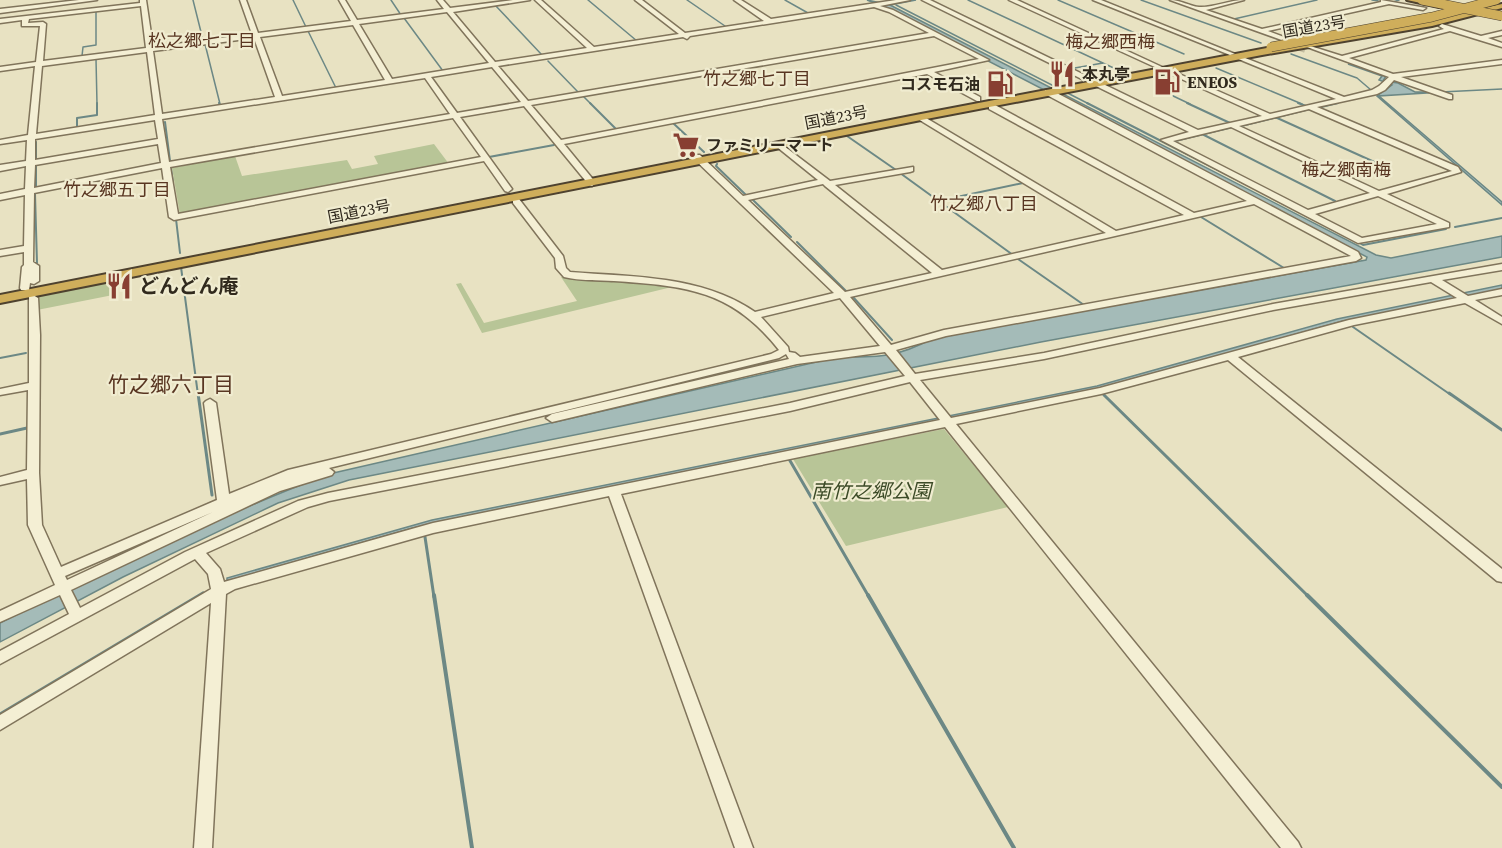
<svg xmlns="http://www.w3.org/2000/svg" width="1502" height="848" viewBox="0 0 1502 848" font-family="'Source Serif 4','Noto Sans JP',serif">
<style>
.green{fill:#b8c597}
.water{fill:#a4bbb8;stroke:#6c8885;stroke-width:1.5}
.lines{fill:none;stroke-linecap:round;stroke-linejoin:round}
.stream-far3{stroke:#6c8885;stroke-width:1.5}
.stream-far2{stroke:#6c8885;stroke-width:2}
.stream-far1{stroke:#6c8885;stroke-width:3}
.stream{stroke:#6c8885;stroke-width:4}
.minor-tunnel{stroke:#c3bda1;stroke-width:7;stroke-dasharray:7 3;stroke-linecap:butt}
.minor-casing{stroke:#80745b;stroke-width:3}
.highway-casing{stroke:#4e422f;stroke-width:4}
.minor{fill:#f4efd4;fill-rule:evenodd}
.highway{fill:#cfae5b;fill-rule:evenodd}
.highway-bridge-casing{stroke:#4e422f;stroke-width:10;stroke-linecap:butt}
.highway-bridge{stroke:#cfae5b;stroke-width:9}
.labels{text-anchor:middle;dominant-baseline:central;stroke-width:4.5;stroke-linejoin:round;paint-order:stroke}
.far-street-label{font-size:16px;fill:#312a1e;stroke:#f0ecd0}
.far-poi-label{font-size:16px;font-weight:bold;fill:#312a1e;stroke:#f0ecd0;text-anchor:start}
.far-neighbourhood-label{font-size:18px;fill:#593622;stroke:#f0ecd0}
.poi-label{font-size:20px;font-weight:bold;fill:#312a1e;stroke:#f0ecd0;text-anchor:start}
.park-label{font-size:20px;font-style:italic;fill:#3c4b27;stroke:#f0ecd0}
.neighbourhood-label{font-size:21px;fill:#593622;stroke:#f0ecd0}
</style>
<rect width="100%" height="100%" fill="#e8e2c2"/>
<path class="green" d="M434,144L449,164L180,215L172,168L235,156L242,176L347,160L352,169L378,164L374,156Z
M561,277L676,286L482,333L456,284L461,283L484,323L577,301Z
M113,281V295L37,310L35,308L36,296Z
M944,429L1008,507L846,546L793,459Z"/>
<path class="water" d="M867,0L886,4L916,0L890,5L1376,255L1391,258L1502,236V257L1041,342L349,480L278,503L123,577L0,642V623C108,569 216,517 329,474L838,357C878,357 897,358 933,338L1366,260L1367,257L882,6L0,144L877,4Z
M1348,64L1386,76L1383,81L1398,83L1415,92H1443L1379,96L1502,202V205L1377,96L1392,85L1379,80L1382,76Z
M1502,285V289L1343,321L1098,389L413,528L227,581V578L432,520L1097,386L1337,319Z
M203,592L207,594L0,717V713Z"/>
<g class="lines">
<path class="stream-far3" d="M193,0L203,40
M293,0L306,27
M391,0L401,15
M588,0L637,41
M687,0L725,26
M785,0L808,13
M968,0L1120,71
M1058,0L1184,54
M1141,0L1261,43
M1372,0L1379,1
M1393,2L1399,0
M495,5L542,55
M896,5L1089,104
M404,18L443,71
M1234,19L1317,0
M308,31L336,88
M1270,31L1285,27
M205,44L220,104
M1291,54L1357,78L1371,90
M82,56L83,47L96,45V10
M1348,58L1389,47
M96,59L97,104
M548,61L578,92
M1216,68L1302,104
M1069,69L1103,63
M1441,92L1502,89
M1169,94L1190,104
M582,95L591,104
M1332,104L1356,98"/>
<path class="stream-far2" d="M219,103L220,106
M590,103L616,129H619
M1087,103L1249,186
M1187,103L1230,123
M1298,103L1306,106
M1317,108L1338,103
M1275,117L1381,165
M165,122L170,161
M673,123L704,152
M1241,126L1310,109
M77,128V118L97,115V103
M1202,134L1335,201
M847,136L896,170
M36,142V160
M1171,142L1233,127
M489,157L554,145
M36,164V186
M717,164L716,166L746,195
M171,169L173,183
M900,173L1013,255
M35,194L37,263
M1274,199L1294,209
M753,200L791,237
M938,201L1023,183
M1201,217L1284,268
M176,219L180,253
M1455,227L1502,218
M1356,241L1363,245L1446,229
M797,242L847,292
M1018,259L1084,305
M181,267L198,395
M853,297L892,340
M1353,327L1451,395
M0,358L26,353"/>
<path class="stream-far1" d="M198,393L212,495
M1449,393L1502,430
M1104,395L1309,597
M0,434L27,428
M789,459L869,597
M425,537L434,597"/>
<path class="stream" d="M434,595L472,848
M868,595L1014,848
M1307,595L1502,787"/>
<path class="minor-tunnel" d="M1379,2L1386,0
M1280,40L1307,50"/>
<g class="minor-casing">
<path id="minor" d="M79,0H97L0,13V9Z
M140,0H146L153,47L252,34L240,0H246L258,33L351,21L339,0H345L357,20L444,9L437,0H443L450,8L513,0H530L453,12L495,62L587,48L535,0H541L594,47L679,34L635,0H642L685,33L764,21L734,0H741L771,19L896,0H910L880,6L893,10L989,60L934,72L980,97V101H977L927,74L564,144L596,183L592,186L589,185L524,106L460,117L512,189L508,192L505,191L484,161L174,220L169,217L162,168L34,193L33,262L39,266V281L34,284L30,283L29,290H21L20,288L22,267L24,265V252L0,256V250L24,246L25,195L0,200V194L25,189L26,166L0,171V165L26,161L27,140L0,144V140L28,135L35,66L0,71V67L36,62L40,26H22V20L0,23V19L140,3ZM141,6L146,48L43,61L46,24L43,22L28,23L29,19ZM874,7L889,12L929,33L528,101L498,66L683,37L687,39L690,36ZM447,12L489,63L392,79L359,24ZM353,25L385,80L282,96L260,37ZM934,36L979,59L561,140L531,105ZM254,38L275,97L162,114L153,51ZM147,52L155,115L36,134L42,66ZM492,67L521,102L457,113L431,77ZM425,78L450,114L169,162L162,119ZM453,118L481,157L178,214L170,167ZM155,120L158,139L35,160V139ZM158,144L161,163L34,188L35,165Z
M922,0H930L1198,130L1262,116L1164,71V69H1168L1270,114L1336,99L1236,58V56H1240L1344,97L1372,90L1379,86L1389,77L1307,47V45L1342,56L1444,29L1439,26L1442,24L1481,36L1502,31V35L1488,38L1502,43V47L1450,31L1349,58L1393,74L1502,60V64L1401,77L1452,95V99H1449L1394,80L1385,90L1377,94L1317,107L1458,167L1461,172L1387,194L1449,223V227L1358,243L1161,140L1189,132ZM1309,109L1452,171L1379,191L1239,126ZM1231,127L1370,193L1308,210L1173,141ZM1378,196L1437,224L1362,238L1315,214Z
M1009,0H1017L1162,67L1157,68Z
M1093,0H1101L1235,54L1230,55Z
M1170,0C1181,0 1189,6 1199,7C1212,8 1230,0 1244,0L1206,10L1262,29L1381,2V0L1426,8L1423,10L1389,4L1268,31L1292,40V42L1290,43Z
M1045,90H1051L1358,252L1361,258L1356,261L946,336L896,350L915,374L1044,353L1273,304L1502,264V270L1442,280L1468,296L1502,289V295L1475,300L1502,317V324L1465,303L1354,325L1238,357L1502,569V582L1497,581L1228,360L1101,394L956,424L1298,842L1301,848H1281L945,427L621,494L753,848H735L609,496L433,533L235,589L226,594L212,848H194L211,603L0,730V715L211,589L208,574L195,559L0,664V651L69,614L60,595L0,622V611L55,585L28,525L27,479L0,485V477L27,470L28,390L0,395V389L29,383V296L33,295L38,298L40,335L39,473L42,525L61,567L217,500L204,403L206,401L210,399L216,403L229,494L288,470L771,354L779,350C732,290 686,286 614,281C598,280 580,281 564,277L556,268L555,258L513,203V199H519L563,256L566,268L570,272C633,277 701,275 755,312L834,293L694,159V155H700L743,196L818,180L777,147L776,145L780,143L830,181L913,167V171L910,172L835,185L942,270L1106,233L918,119V115H921L1116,231L1184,215L989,109V105H995L1194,213L1247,201L1045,94ZM823,184L825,186L932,273L845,292L748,200ZM1254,204L1351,256L944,330L891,345L850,297ZM1431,282L1457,298L1349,320L1100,388L951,418L920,380L1044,359L1273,310ZM840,298L880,346L800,357L795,353L789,352L788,347L761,317ZM885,352L905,376L790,403L328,493L298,501L185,552L80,608L71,590L280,491L332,475L334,472L329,468L779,358L786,354L789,359L552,414L546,418L552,422L797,364ZM910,382L940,420L433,523L224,582L220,569L206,553L308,507L329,501L790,411ZM213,512L67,580L65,576Z"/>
</g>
<g class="highway-casing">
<path id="highway" d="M1407,0H1425L1443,5L1439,7Z
M1502,4V8L1432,26L1262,55L921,120L0,303V295L921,114L1277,46L1432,20Z"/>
</g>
<use href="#minor" class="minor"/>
<use href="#highway" class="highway"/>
<g class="highway-bridge-casing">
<path id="highway-bridge" d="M1422,0L1502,16
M1271,47L1432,17L1496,0"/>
</g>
<use href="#highway-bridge" class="highway-bridge"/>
</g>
<defs>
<g id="restaurant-bare" transform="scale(2.07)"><path d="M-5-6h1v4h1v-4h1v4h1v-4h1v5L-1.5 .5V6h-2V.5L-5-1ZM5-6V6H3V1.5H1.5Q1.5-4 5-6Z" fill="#883f32" stroke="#f0ecd0" stroke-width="2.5" paint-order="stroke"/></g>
<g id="fuel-bare" transform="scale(2.07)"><path d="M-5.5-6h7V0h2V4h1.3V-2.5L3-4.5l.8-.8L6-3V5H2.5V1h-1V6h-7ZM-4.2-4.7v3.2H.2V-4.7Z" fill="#883f32" stroke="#f0ecd0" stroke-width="2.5" paint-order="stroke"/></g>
<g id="supermarket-bare" transform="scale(2.07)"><path d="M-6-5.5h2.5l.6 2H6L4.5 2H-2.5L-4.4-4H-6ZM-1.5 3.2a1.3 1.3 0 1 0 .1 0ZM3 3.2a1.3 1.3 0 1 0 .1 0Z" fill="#883f32" stroke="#f0ecd0" stroke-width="2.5" paint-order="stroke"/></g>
</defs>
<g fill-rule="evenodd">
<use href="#restaurant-bare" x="1062" y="74"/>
<use href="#fuel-bare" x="1167" y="82"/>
<use href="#fuel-bare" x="1000" y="84"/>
<use href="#supermarket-bare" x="686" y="145"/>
<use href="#restaurant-bare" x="119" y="286"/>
</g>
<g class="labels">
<g class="far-street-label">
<text transform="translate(1314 26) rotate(-10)">国道23号</text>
<text transform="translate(836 117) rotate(-11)">国道23号</text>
<text transform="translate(359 211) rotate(-11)">国道23号</text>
</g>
<g class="far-poi-label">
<text x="1082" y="74">本丸亭</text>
<text x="1187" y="82">ENEOS</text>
<text x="980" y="84" text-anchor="end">コスモ石油</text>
<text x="706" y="145">ファミリーマート</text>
</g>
<g class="far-neighbourhood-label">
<text x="202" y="40">松之郷七丁目</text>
<text x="1110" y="41">梅之郷西梅</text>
<text x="757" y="78">竹之郷七丁目</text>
<text x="1346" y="169">梅之郷南梅</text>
<text x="117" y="189">竹之郷五丁目</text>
<text x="984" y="203">竹之郷八丁目</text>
</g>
<g class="poi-label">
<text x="139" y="286">どんどん庵</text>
</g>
<g class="park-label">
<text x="871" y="491">南竹之郷公園</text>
</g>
<g class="neighbourhood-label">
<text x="171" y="384">竹之郷六丁目</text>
</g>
</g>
</svg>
